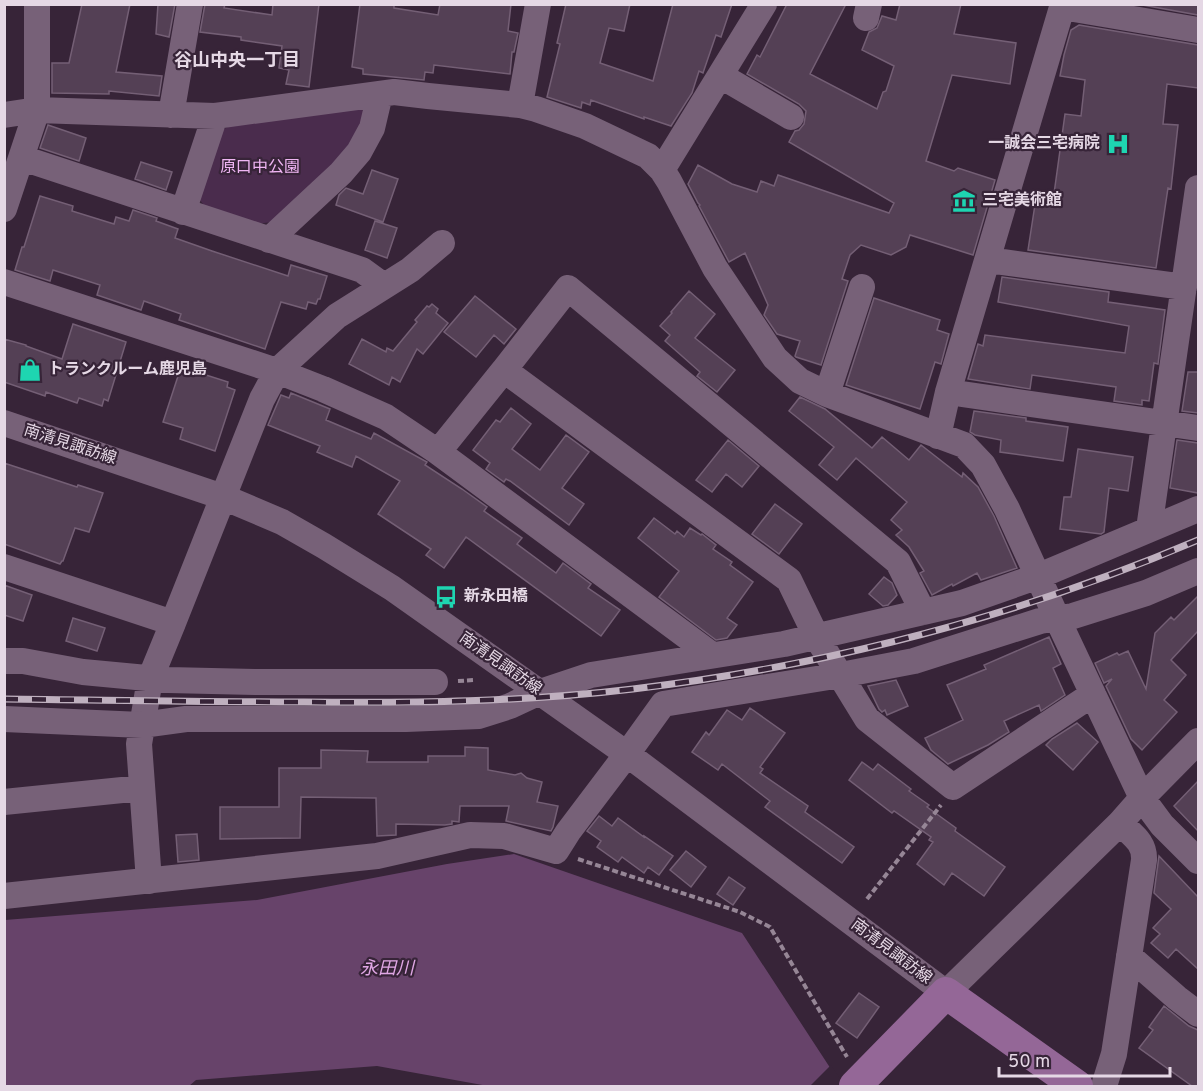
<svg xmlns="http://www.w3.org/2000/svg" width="1203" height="1091" viewBox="0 0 1203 1091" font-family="Overpass,'Noto Sans JP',sans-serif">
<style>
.green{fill:#4a2c4d}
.water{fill:#67436a}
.pier{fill:#372438}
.building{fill:#544055;stroke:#745f75;stroke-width:1.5}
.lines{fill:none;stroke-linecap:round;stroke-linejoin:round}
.path{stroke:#968696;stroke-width:4;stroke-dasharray:6 3;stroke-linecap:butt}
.minor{stroke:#776178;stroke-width:26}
.major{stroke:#946797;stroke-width:32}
.rail-casing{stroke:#bfb0bf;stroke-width:7}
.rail{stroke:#372438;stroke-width:4.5;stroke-dasharray:14;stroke-linecap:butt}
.labels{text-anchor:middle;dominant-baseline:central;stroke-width:4.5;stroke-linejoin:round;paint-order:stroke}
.poi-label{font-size:16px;font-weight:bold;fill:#e5d8e5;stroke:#372438;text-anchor:start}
.park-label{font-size:16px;fill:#efb5f3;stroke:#372438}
.street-label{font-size:16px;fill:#e5d8e5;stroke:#372438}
.neighbourhood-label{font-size:18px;font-weight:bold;fill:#e5d8e5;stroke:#372438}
.water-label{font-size:18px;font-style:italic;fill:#e0a7e5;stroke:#372438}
</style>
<rect width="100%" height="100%" fill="#372438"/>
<path class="green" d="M359,106L367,116L351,149L272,222L256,224L206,208L200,200L222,130L234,124Z"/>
<path class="water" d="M514,854L742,933L842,1086H488L377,1066L196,1080L189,1086H5V920L257,900L447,864Z"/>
<path class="pier" d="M831,1065L845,1086H810Z"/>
<path class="building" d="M82,4H130L116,72L162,76L159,96L109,91V94L52,93V63H69Z
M158,4H175L169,37L156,34Z
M205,4H225L224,8L272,15L273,4H319L309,87L286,84L289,70L279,68L282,46L241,40V37L200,32Z
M360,4H394V8L438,15L440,4H511L508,31L518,33L514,52H512L510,74L434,65L433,73L425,72L424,80L363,74V69L352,67Z
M566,4H630L624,31L609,28L600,63L653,81L673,4H732L721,37L716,35L703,73L699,71L692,93L671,126L644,117V119L591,100L590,105L582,102L581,108L547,97L560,44L557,43Z
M787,4H846L810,74L877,109L883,92L886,91L894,66L862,50L869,32L877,28L882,16L896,20L900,4H961L954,34L1016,43L1010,84L952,75L926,161L954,171L958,168L995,180L973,255L910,235L906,247L891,255L861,245L850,255L842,279L848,281L821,365L796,357L795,356L800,341L777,334L764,315L768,305L745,253L729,262L699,206L700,205L698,203L688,184L698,165L732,184L757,192L761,181L774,186L778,175L889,213L894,203L789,142L795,131L799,130L804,124L806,111L799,104L747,74L757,55L760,57Z
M1137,4H1198V15Z
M1079,25L1198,45V88L1167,84L1163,124L1178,125L1171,189L1168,188L1156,268L1028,250L1036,198L1053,201L1065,114L1081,116L1085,80L1060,76L1064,55L1071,30Z
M48,125L86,138L79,161L40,148Z
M141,162L172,172L166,190L135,179Z
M372,170L398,179L383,222L336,205L339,195L346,188L363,194Z
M40,196L73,206L72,211L114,224L116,217L129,221L133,210L157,218L156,221L178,229L175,238L212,251L288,276L291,265L327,276L320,299H318L316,304L308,302L306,309L281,302L265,349L179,320L181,314L144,301L141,310L97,295L100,285L53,270L50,281L15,270L22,247H24Z
M375,221L397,228L387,258L365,250Z
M1002,277L1109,292L1108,302L1165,310L1158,364L1154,363L1149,401L1142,400V405L1114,401L1116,387L1032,375L1030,389L968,379L978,344L983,346L985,335L1125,353L1129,326L998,302Z
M689,291L715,314L695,338L735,370L717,392L697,376L700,372L665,341L670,335L660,326L672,313L671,312Z
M475,296L516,329L504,344L494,335L476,357L444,332Z
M874,298L940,320L937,330L949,334L941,364L935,362L920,409L846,385Z
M432,304L438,309L436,313L448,323L423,354L417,349L400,382L392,377L389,385L349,364L362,339L386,352L387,348L393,351L417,322L415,320L427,306L429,307Z
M73,324L126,342L108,401L104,399L102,406L79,398L77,403L46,392L45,396L4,382V339L26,345V346L62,359Z
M181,367L228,382L227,387L235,390L215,451L180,439L183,428L163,422Z
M1188,372H1198V413L1182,411Z
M291,393L330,409L326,420L371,439L374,433L427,462L425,465L462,489L487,507L484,511L522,538L517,544L556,573L563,563L591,584L588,588L620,610L601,636L466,537L444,568L426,555L431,549L378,514L400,481L356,456L352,467L317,452L320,446L268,425L281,395L289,398Z
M800,397L825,409L872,448L882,437L909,460L921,445L962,477L963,473L978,487L994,516L1017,568L981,580L977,573L953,586L952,584L932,595L920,573L924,571L909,547L896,535L902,530L891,520L907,502L856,458L837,480L819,465L834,447L789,411Z
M511,408L531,424L512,449L540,470L566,435L589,452L562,488L584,504L569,525L510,481L506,479L504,482L486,469L490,463L473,450L496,420L500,422Z
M974,411L1026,418V421L1068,427L1063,461L1000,452L1001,440L975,435L970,432Z
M728,440L759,466L742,487L726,474L712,492L696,480Z
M1177,440L1198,443V493L1170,488Z
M1078,449L1133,457L1128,491L1109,488L1104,532L1101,534L1060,529L1064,497H1071Z
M4,463L77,487L78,485L103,493L89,532L75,528L63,561H62L60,564L4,544Z
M775,504L802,524L779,554L752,534Z
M654,518L675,534L677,531L684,537L690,528L701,535L702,534L716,545L713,549L732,562L730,565L753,582L727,618L737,625L727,638L716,640L659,597L679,571L638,538Z
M884,577L892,583L897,595L888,605L883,606L869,594Z
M4,585L32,595L23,621L4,615Z
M1198,596V631L1171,660L1186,675L1164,700L1177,712L1142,750L1131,739L1106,686L1112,679L1104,683L1095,663L1117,653L1119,655L1128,651L1146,689L1155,633L1171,617L1174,620Z
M73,618L105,628L97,651L66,641Z
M1049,637L1061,664L1053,668L1065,695L1041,711L1039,705L1004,721L1009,732L988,745L948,764L931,750L925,738L963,720L947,685L986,669L984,665Z
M896,680L908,706L887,715L885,710L882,712L879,709L868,686Z
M750,708L785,733L760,767L763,769L760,773L808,806L805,812L854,847L842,863L765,807L770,801L722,764L718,770L692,752L706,732L709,735L727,710L742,720Z
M1077,723L1098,742L1073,770L1046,745L1052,739Z
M465,747L488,748V770L515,775L521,773L527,778L542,782L537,802L558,806L553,827L551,831L506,821L509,806H460L459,822L452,821V824L445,825L396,824V835L377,836L376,798L301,797L300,838L220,839V807H279V768H321V750L368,751L367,762H428V756H465Z
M862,762L873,770L878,764L911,789L909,791L929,805L927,807L956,828L955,831L1005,867L984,896L952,873L944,885L917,864L933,842L929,840L931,837L894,811L892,813L849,780Z
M1198,781V831L1174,806Z
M599,816L612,826L618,818L644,837V836L673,856L659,875L648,867L644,873L622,857L618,862L597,847L601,841L587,831Z
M197,834L199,860L178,862L176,835Z
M686,851L706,867L691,887L670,870Z
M1159,856L1198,897V969L1176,949L1168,958L1151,943L1160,934L1153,928L1171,909L1154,893Z
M729,877L745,888L733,905L717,894Z
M859,993L879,1007L857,1038L836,1023Z
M1164,1006L1189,1026L1198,1030V1086H1192L1139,1048L1153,1030L1149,1027Z"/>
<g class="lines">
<path class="path" d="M458,681L475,680
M578,859L740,912L770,927L847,1057
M867,899L941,805"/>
<path class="minor" d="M1062,7L1198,30
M866,18L869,4
M721,76L791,117
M520,105L538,4
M4,115L37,110L215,116L394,92L428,96L520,105L536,109L585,126L648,156L662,170L669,181L715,268L775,358L800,381L827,394L964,445L983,465L1007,509L1057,618L1142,798L1162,825L1198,861
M171,115L190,4
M22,158L362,270L384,286
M662,170L764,4
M4,209L37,110V4
M183,212L215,116
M269,240L341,173L359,152L372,128L380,94
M988,260L1184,287
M4,282L277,371L323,389L386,417L438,452L712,655
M504,370L568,288L898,562L923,612
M948,392L1198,428
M827,394L862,287
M4,423L223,497L282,522L324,546L392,588L627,754L946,993L1120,823L1142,798L1198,741
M938,436L948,392L1063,4
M438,452L504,370L789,580L816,636L867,719L953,787L1093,694
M1149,529L1198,188
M4,567L173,623L262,399L277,371L337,316L410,270L442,243
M4,661H23L83,672L168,680L255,682H435
M4,719L142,725L186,719H406L479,716L510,706L540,692L591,675L784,644L962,603L1039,576L1198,509
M4,802L142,788
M149,881L139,744L150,679L173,623
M4,896L377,856L470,835L504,836L556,851L568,832L627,754L663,704L841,675L914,661L1040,621L1073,616L1146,593L1198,571
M1129,956L1177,998L1198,1014
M1104,1086L1114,1054L1144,860C1145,842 1132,835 1120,823"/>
<path class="major" d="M855,1086L946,993L1077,1086"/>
<g class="rail-casing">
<path id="rail" d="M4,699C104,700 204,702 304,702C414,703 524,702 633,689C827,666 1019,616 1198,540"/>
</g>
<use href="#rail" class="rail"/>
</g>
<defs>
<g id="hospital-bare" transform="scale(1.8)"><path d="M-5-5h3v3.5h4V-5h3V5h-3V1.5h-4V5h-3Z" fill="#1ed5b1" stroke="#372438" stroke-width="2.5" paint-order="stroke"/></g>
<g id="museum-bare" transform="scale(1.8)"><path d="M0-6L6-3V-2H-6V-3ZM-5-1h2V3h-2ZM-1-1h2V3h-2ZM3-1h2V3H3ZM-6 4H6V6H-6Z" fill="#1ed5b1" stroke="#372438" stroke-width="2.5" paint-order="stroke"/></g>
<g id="shop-bare" transform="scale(1.8)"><path d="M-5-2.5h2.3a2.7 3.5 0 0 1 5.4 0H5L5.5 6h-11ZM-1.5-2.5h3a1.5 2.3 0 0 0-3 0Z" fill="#1ed5b1" stroke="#372438" stroke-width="2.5" paint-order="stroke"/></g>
<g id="bus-bare" transform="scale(1.8)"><path d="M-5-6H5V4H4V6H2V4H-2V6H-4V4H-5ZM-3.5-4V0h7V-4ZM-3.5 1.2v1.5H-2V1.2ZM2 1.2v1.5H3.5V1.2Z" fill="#1ed5b1" stroke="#372438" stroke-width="2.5" paint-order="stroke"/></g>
</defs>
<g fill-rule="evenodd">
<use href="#hospital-bare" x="1118" y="144"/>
<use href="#museum-bare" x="964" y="201"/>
<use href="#shop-bare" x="30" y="370"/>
<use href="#bus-bare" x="446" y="597"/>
</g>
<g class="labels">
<g class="poi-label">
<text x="1100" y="144" text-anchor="end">一誠会三宅病院</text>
<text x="982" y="201">三宅美術館</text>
<text x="48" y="370">トランクルーム鹿児島</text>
<text x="464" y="597">新永田橋</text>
</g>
<g class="park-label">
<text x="260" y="168">原口中公園</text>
</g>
<g class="street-label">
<text transform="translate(70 445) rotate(18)">南清見諏訪線</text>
<text transform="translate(500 664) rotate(35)">南清見諏訪線</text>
<text transform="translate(891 952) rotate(37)">南清見諏訪線</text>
</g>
<g class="neighbourhood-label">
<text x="237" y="61">谷山中央一丁目</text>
</g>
<g class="water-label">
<text x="387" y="969">永田川</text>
</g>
</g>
<rect width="1203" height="1091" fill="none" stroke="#e5d8e5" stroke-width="12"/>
<path d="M999 1067v9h171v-9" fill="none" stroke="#e5d8e5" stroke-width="3"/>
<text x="1008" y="1067" font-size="18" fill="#e5d8e5" stroke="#372438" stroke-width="4.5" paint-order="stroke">50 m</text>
</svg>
